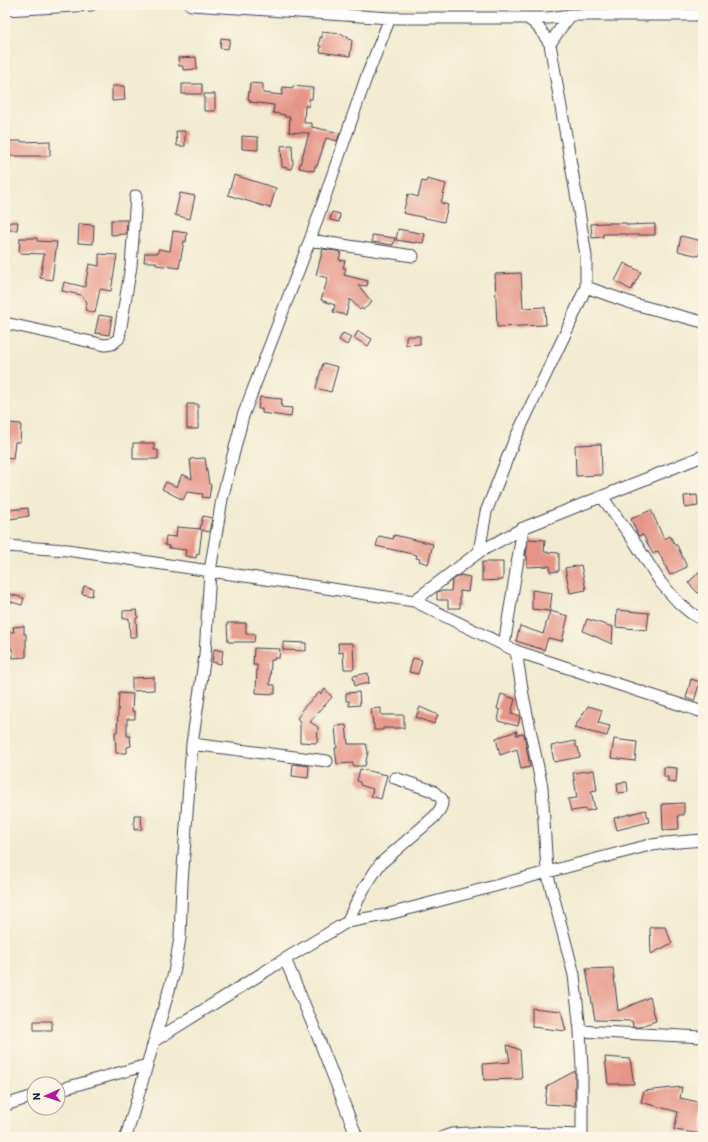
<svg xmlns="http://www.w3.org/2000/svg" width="708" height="1142" viewBox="0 0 708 1142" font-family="Itim,sans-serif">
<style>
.building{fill:#e59588}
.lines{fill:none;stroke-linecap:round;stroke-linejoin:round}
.minor-casing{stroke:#414052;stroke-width:13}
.minor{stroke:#fff;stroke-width:11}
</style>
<rect width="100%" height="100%" fill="#fcf5e5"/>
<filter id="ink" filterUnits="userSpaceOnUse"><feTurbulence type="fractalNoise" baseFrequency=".025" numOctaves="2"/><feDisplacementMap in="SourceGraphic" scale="8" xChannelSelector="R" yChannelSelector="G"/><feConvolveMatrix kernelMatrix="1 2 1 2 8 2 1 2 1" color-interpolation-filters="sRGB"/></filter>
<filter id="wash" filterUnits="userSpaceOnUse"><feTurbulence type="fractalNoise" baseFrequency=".012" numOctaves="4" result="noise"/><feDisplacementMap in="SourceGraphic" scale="16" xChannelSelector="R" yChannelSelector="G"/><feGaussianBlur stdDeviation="0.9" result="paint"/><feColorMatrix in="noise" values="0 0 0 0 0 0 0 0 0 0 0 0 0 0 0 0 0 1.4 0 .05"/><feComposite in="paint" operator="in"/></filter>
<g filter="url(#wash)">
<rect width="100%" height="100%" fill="#f2ebd1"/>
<g id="blocks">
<path class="building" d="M322,32L343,34V36H348V39L352,40L350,56L320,52L321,46H319L320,37L322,38Z
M221,38L230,39L228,49L220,48Z
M196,57L197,69L183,70V66H179L178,58Z
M250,83L263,84V93L282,95L283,87L293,88V86L313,88L312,99H309V106H305L304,123H312V127L340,133L337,141L326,138L317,166H315L314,171L299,168L309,133L289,132L290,117H285V115L273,113L274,105L250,102V100L248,99Z
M182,84H202V94H182Z
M112,86H124L125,100L112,101Z
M204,94H215V111H204Z
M176,131H185V146H177Z
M242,136L258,137V150L242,149Z
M5,141H22V142L50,141V156H5Z
M292,145L293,164L291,169L282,167L281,146Z
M234,175L276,188L270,208L228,195Z
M427,179L446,184L441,203L448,205L444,222L403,213L408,194L418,197L422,181L426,182Z
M180,193L195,196L190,219L175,215Z
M332,212L340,214L339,222L330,220Z
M111,220H127L126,234L111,235Z
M10,222H18L17,230H9Z
M603,223H626L627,225L655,224V235H627V234H603V237L592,238L591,224Z
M79,224L94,225L93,244L78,243Z
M398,229L425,234L423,243L415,242V243L396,240Z
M173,231L187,233L186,242L184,241L179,268L156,265V262H144L145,253H158V249L170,251Z
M372,235L395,238L393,245L372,242Z
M681,236L702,241L699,256L678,251Z
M20,238H37V241L57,242L52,280L40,278L44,254L19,253Z
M323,249L341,252L339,260L345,261L343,268H346L344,275L368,281L367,286L358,285L372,302L363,310L362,308L360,310L350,299L346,315L333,312L335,305L321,300L328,278L316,275Z
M99,254L117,255L111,291L100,289L95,313L85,310L87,302L81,295L62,291L64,282L85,287L89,264L99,266Z
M624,263L641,272L631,290L615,281Z
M521,273L523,308L545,307L546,325L497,327L495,274Z
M99,315L112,317L109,335L95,333Z
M358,331L372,339L368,346L354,338Z
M343,333L351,337L347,345L339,340Z
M406,336H420V344L406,345Z
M323,363L338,367L331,392L316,388Z
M260,397L282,399L281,407L292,408L291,417L262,413V409H258Z
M187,404H198V429H187Z
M9,423L21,424L20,442H15L13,459L5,458V436H7Z
M133,443H154V450H158V459H133Z
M601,444L602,475L576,476L575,445Z
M205,458L209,484L211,485L209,498L202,497L203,494L187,492L183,500L162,489L166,482L177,487L182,474L192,479L190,459Z
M697,495L698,506L685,508L684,496Z
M28,508L29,516L10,519L8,510Z
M651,510L664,539L670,536L675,545H677L687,567L670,575L658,551L653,554L643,535L639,536L638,535L631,519Z
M203,516L212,518L209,532L202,530L199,554L197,553L196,558L185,556L186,550L169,548V546L165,545L166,536L176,537L177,527L201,529H200Z
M394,535L433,544L428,564L419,561L420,559L416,558L417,555L376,546L379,536L393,539Z
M528,539L545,540L544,552L559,553V571L550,572V566L527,567V556H526Z
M482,562H503V580L482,581Z
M581,565L586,590L570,593L565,568Z
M703,568V598L688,583Z
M460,575L470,577L468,592L460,591V608H448V600H437V592L439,591H451L452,581Z
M84,586L93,588L92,596L82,594Z
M532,590L552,593L550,611L568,616L562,641L548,638L544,650L516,641L520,626L543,634L550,611L532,609Z
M5,593L24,598L22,605L5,600Z
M137,610L138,618H136L137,637H130L129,618L123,619V611Z
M617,610L649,613L647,630L616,627Z
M587,619L613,627L612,644L583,631Z
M227,623H246V634H255L254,642H228Z
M24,626V634H26V657L13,658L12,648H5V632H14L13,627Z
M283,642L306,643V651L283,650Z
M338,643H353L354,669H344L343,652L339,653Z
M254,648L280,649L279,658H274V660H271L270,685H275V694L256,693L257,665H253Z
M214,649L223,651L221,664L212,662Z
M413,658L422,660L418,674L409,672Z
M368,673L369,683L355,686L353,676Z
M154,677V690L132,691V678Z
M691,679L700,682L694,701L686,698Z
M325,689L332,697L310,722L318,727L317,743L300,742V722L297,718L302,712L301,711L306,705L320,692L321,694Z
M359,692L360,705L349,706V701H346V693Z
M119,693L133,694L132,711L135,712V719H127V736H130L131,746L127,747V753H116L115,732H117Z
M501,694L515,699L511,714L520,716L518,726L498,721L500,710L497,709Z
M588,706L602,710L598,723L610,726L607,736L574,728Z
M420,707L438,715L434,724L416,717Z
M381,708V715H404V728H383V730H374V724H373L371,709Z
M346,725L348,744H366L368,752L365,766H353V763L337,764L335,748H337L335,726Z
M517,731L516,735L524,734L530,767L521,769L517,749L500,755L496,738Z
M614,739L637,742L635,761L611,758Z
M575,741L576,747H578L580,757L554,762L551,746Z
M293,764L309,766L308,778L292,776Z
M664,767L677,768L676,783L668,782V777H664Z
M360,769L387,775L381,799L371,796L373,789L360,785V782L357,781Z
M594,770L597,790L591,791L595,809L586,811L585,809L571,811L568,799L577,798L573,773Z
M627,782L628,792L618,793L617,783Z
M684,803V815H678L679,829L663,830L662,804Z
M646,810L649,822L617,830L614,818Z
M134,815H141L142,829L134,830Z
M650,927H665L672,943L651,954Z
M613,968L618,1011L650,997L656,1021L639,1027H633L632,1021L595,1020L586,969Z
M532,1008L561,1011L566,1031L532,1027Z
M34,1021H52V1030H34Z
M507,1045L520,1050L522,1079L484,1080L483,1064L510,1062Z
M605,1057L630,1059L634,1084H608Z
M575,1071V1106L545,1104L547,1086Z
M682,1087L680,1098L703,1103V1134L674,1130L678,1112L641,1102L644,1091Z"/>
</g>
</g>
<g filter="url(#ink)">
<use href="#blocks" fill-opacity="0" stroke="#414052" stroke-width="1"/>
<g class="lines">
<g class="minor-casing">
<path id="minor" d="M191,5L390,18H548L571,15H703
M5,10L91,5
M550,44L560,29L571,15
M310,240L413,256
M586,287L634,304L703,322
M5,323L105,345L112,344L119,338L131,266L136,196
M602,497L634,541L661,583L679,603L691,613L703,620
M5,546L67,550L414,601L516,651L703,712
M479,552L486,512L514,441L567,330L586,287V256L578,205L550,44C543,34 538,24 527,18
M414,601L479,552L523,528L703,456
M504,645L523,528
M516,651L523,695L542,787L547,872L574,975L580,1031L582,1067V1137
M192,744L327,761
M347,922L363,890L380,864L434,817C439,811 443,807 442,799L433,791L395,778
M285,959L316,1032L357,1137
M580,1031L703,1037
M154,1041L285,959L347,922L385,915L646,846L665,843L703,840
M58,1090L147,1065
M5,1105L34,1096
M126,1137L174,973L180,938L182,882L192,744L205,655L210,571L222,499L243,416L310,240L366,78L390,18
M443,1137L452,1134L488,1132L582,1135"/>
</g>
<use href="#minor" class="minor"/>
</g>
</g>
<rect width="708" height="1142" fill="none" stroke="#fcf5e5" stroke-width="20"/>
<g transform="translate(46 1096) rotate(267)"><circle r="19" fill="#fcf5e5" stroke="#a5a1a1"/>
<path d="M0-3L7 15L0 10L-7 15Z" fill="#b5179e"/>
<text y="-6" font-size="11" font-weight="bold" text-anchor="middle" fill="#22223b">N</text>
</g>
</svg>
